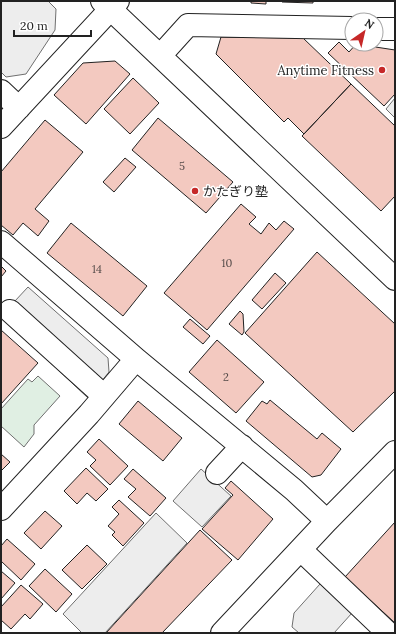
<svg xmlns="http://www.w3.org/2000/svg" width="396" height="634" viewBox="0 0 396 634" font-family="Lora,'Noto Sans JP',serif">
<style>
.green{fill:#e0efe3;stroke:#6f6f6f}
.parking{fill:#ededed;stroke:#6f6f6f}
.building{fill:#f3c9c0;stroke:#222}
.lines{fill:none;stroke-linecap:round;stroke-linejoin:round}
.minor-casing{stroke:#222;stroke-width:24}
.minor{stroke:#fff;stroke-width:22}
.poi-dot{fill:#c62828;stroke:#fff;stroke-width:1.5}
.labels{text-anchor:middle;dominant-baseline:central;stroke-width:3;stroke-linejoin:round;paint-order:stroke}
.number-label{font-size:11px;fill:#564c4a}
.poi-label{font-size:13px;fill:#222;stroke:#fff;text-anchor:end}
</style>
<rect width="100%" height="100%" fill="#fff"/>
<path class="green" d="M38,376L60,396L34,425V434L24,447L1,426V409L28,379L32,382Z"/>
<path class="parking" d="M1,1H48L56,9L55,30L26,74L6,77L1,72Z
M395,98V118L386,109Z
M28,287L108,358L109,372L88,398L1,316Z
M201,469L231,496L202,527L173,501Z
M156,513L187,543L105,633H82L63,614Z
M320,584L352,613L334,633H299L292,627L294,613Z"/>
<path class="building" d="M251,1H266V4L251,3Z
M282,1H313V3L282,2Z
M221,37L303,38L351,84L304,134L288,118L284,122L216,54Z
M339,42L349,52L356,44L395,50V94L384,106L328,53Z
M115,61L130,74L86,124L54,95L83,63Z
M133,78L159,103L130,134L104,109Z
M351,84L395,126V196L381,211L302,136Z
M158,118L233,182L206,213L132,150Z
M45,120L83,152L35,209L49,221L38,236L23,223L13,235L1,225V172Z
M125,158L136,167L114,192L103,182Z
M241,204L256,217L249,224L261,234L269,223L276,230L284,221L294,229L207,330L164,293Z
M71,223L147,286L123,316L47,253Z
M317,252L395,324V391L353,432L245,333Z
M1,266L6,271L1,277Z
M275,273L286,283L262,309L252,300Z
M240,311L243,314L244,332L242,335L229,324Z
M190,319L210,336L203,344L183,327Z
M1,330L38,363L1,404Z
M217,340L264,382L236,413L189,372Z
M270,400L317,439L322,433L341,449L321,475L312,477L246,421L262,401L267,404Z
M138,401L182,438L163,461L119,424Z
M99,439L128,466L110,485L90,466L96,460L87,452Z
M1,454L10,462L1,471Z
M86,468L108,489L96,501L87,493L77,504L64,491Z
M133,469L166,498L150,516L128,497L136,489L124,479Z
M231,481L273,519L238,560L202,529L233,495L225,488Z
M119,500L144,523L123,546L112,535L115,532L108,526L119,514L112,507Z
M45,511L62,526L41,549L24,533Z
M395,522V623L345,577Z
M200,530L232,560L162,633H106Z
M7,539L35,564L21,580L1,561V546Z
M87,545L107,564L82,589L62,570Z
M45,569L72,594L56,612L29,586Z
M1,571L15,583L1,599Z
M21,585L43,604L30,619L25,614L11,629L1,620V607Z"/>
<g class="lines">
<g class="minor-casing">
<path id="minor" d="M102,1L395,279
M376,29H395
M160,56L188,25L352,28
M1,91L19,108
M1,127L118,1
M1,242L136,359L294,490L327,521
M10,311L104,396
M217,473L242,446
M1,509L89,414L136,359
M301,550L388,633
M222,633L327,521L395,452"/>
</g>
<use href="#minor" class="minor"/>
</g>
<g class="poi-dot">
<circle cx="382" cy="70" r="4"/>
<circle cx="195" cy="191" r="4"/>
</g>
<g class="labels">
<g class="number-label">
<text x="182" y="166">5</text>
<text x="227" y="263">10</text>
<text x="97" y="269">14</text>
<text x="226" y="377">2</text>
</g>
<g class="poi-label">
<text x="374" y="70">Anytime Fitness</text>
<text x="203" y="191" text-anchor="start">かたぎり塾</text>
</g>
</g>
<rect width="396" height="634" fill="none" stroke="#222222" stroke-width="4"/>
<g transform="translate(364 32) rotate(34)"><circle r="19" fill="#ffffff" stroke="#a7a7a7"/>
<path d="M0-3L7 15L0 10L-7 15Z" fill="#c62828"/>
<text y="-6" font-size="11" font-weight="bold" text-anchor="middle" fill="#222222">N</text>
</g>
<path d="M14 30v6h77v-6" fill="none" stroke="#222222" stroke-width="2"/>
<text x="20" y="30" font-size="12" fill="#222222" stroke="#ffffff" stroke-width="3" paint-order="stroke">20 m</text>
</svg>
